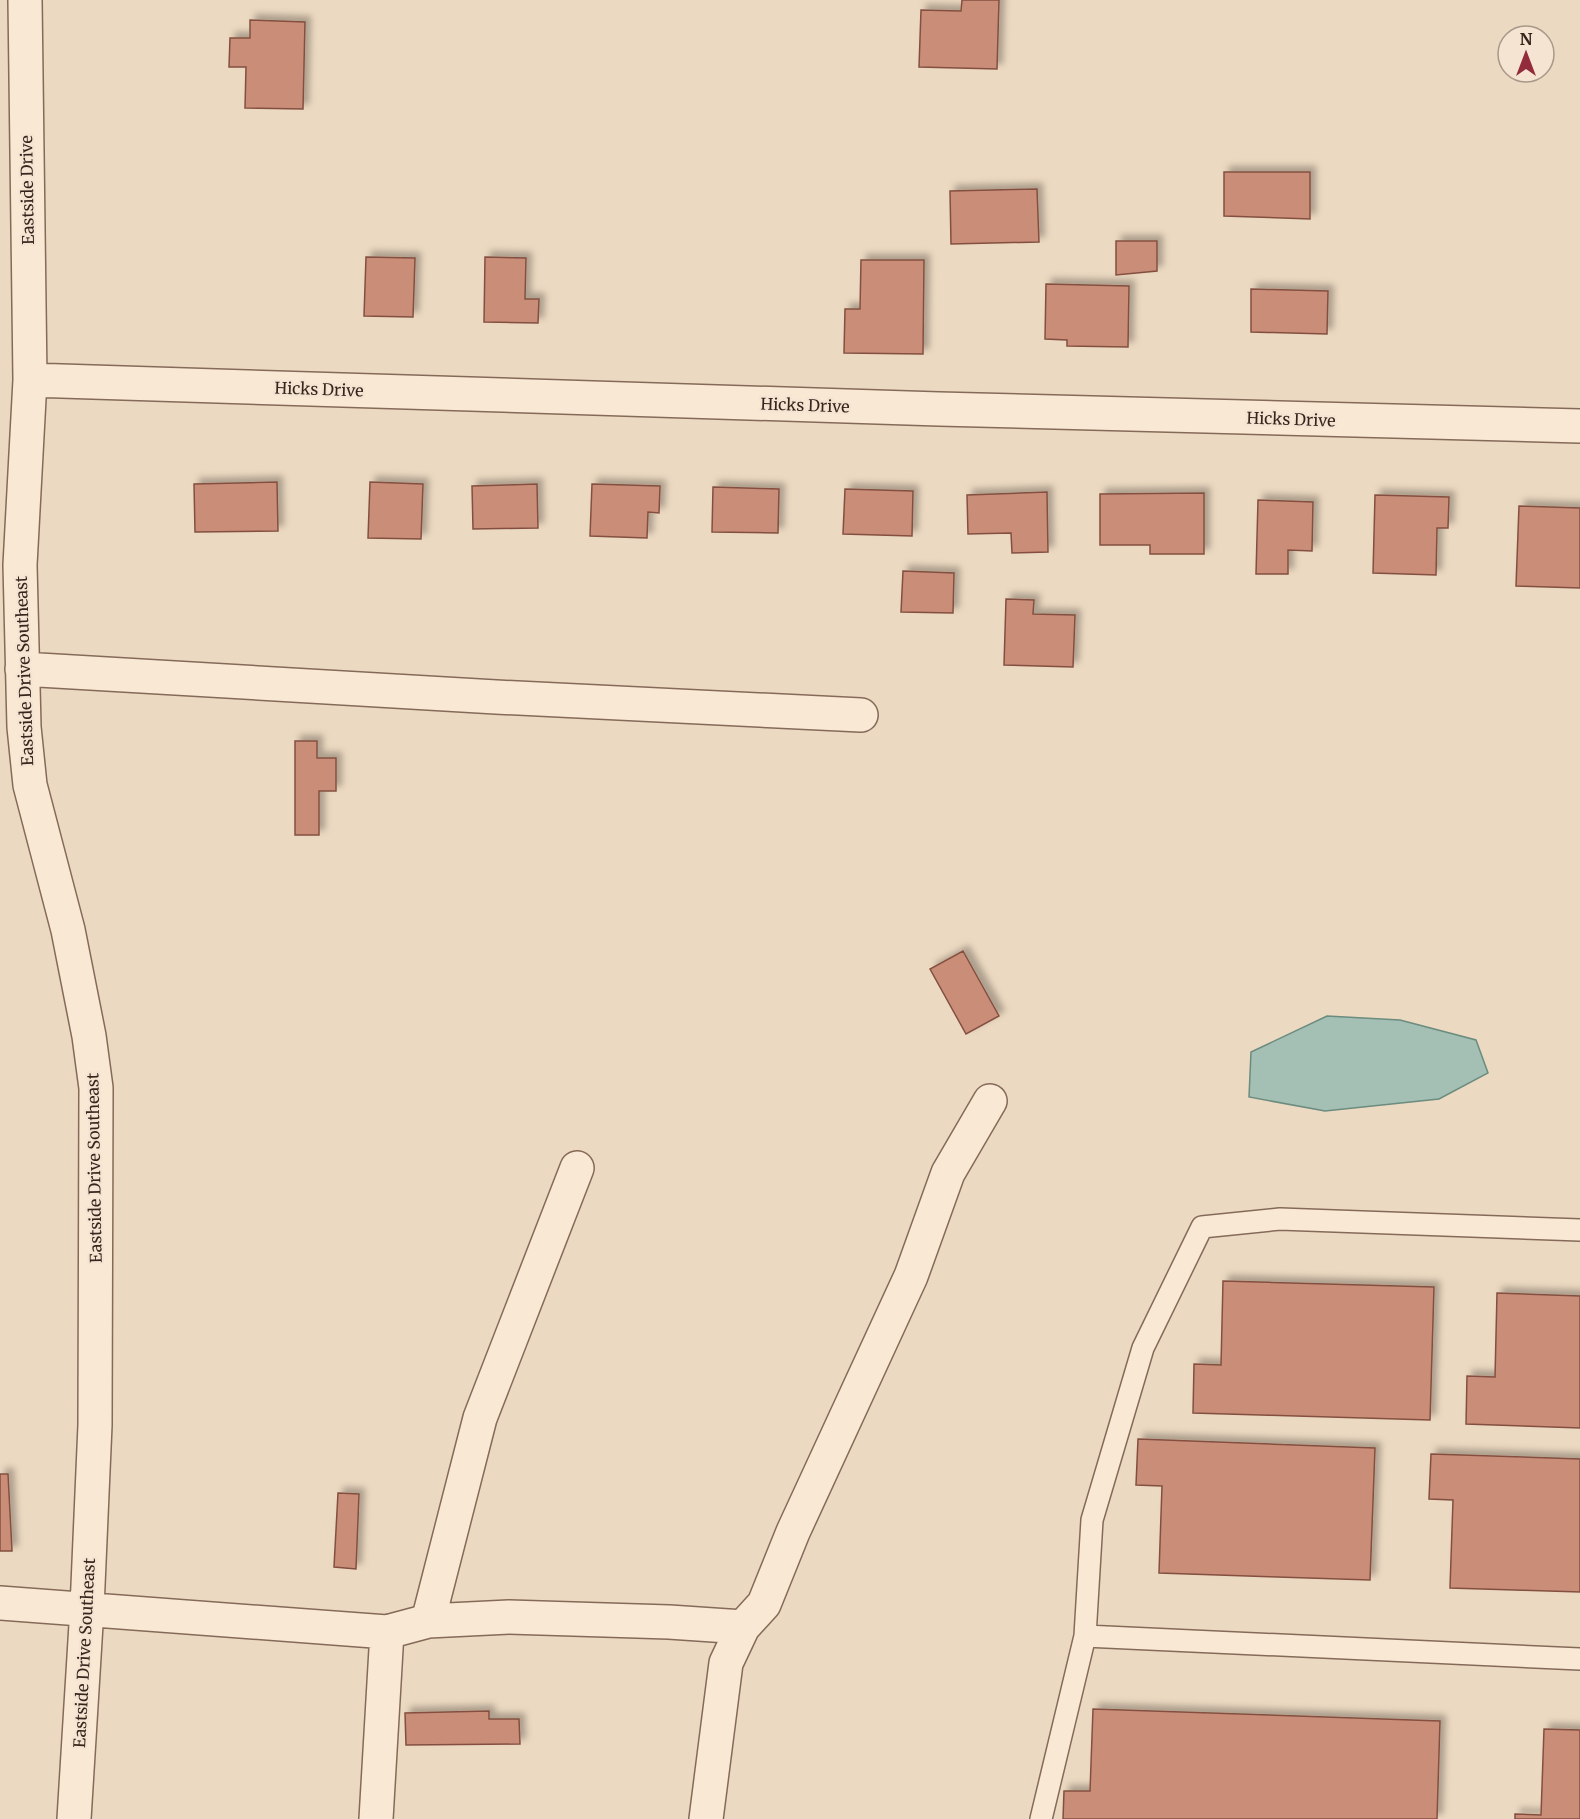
<svg xmlns="http://www.w3.org/2000/svg" width="1580" height="1819" viewBox="0 0 1580 1819" font-family="Merriweather,serif">
<style>
.water{fill:#a4bfb3;stroke:#6b8c7f;stroke-width:1.5}
.building{fill:#c98d78;stroke:#845040;stroke-width:1.5;filter:url(#shadow)}
.lines{fill:none;stroke-linecap:round;stroke-linejoin:round}
.lane-casing{stroke:#856a59;stroke-width:24}
.street-casing{stroke:#856a59;stroke-width:36}
.lane{stroke:#f8e8d4;stroke-width:21}
.street{stroke:#f8e8d4;stroke-width:33}
.labels{text-anchor:middle;dominant-baseline:central;stroke-width:4.5;stroke-linejoin:round;paint-order:stroke}
.street-label{font-size:16px;fill:#35251d;stroke:#f4e4d1}
</style>
<defs>
<filter id="shadow"><feDropShadow dx="5.5" dy="-5.5" stdDeviation="3" flood-color="#0004"/></filter>
</defs>
<rect width="100%" height="100%" fill="#ecd9c1"/>
<path class="water" d="M1327,1016L1400,1020L1476,1040L1488,1073L1439,1099L1325,1111L1249,1097L1251,1052Z"/>
<path class="building" d="M962,0H999L997,69L919,67L921,10L961,11Z
M250,20L305,22L303,109L245,108L246,67H229L230,38H250Z
M1224,172H1310V219L1224,216Z
M1037,189L1039,242L951,244L950,191Z
M1116,241H1157V271L1116,275Z
M366,257L415,258L413,317L364,316Z
M485,257L526,258L525,299H539L538,323L484,322Z
M861,260H924L923,354L844,353L845,309H860Z
M1046,284L1129,286L1128,347L1067,346V340L1045,339Z
M1251,289L1328,291L1327,334L1251,332Z
M277,482L278,531L195,532L194,484Z
M370,482L423,484L421,539L368,538Z
M537,484L538,528L473,529L472,486Z
M592,484L660,486L659,513L648,512L647,538L590,536Z
M713,487L779,489L778,533L712,532Z
M845,489L913,491L912,536L843,534Z
M1047,492L1048,552L1012,553L1011,533L968,534L967,495Z
M1204,493V554H1150V545H1100V494Z
M1375,495L1449,497L1448,528H1437L1436,575L1373,573Z
M1258,500L1313,502L1312,551L1288,550V574H1256Z
M1519,506L1580,508V588L1516,586Z
M903,571L954,573L953,613L901,612Z
M1006,599L1034,600L1033,614L1075,615L1073,667L1004,665Z
M295,741H317V758H336V791H319V835H295Z
M963,951L999,1016L966,1034L930,969Z
M1223,1281L1434,1287L1430,1420L1193,1413L1194,1364L1221,1365Z
M1497,1293L1580,1296V1428L1466,1424L1467,1376L1495,1377Z
M1138,1439L1375,1448L1370,1580L1159,1573L1162,1486L1136,1485Z
M1431,1454L1580,1459V1592L1450,1588L1453,1500L1429,1499Z
M0,1474H8L12,1551H0Z
M338,1493L359,1494L356,1569L334,1567Z
M1093,1709L1440,1721L1437,1819H1063L1064,1791H1090Z
M489,1711V1719H519L520,1744L406,1745L405,1713Z
M1544,1729L1580,1730V1819H1515V1814L1541,1815Z"/>
<g class="lines">
<g class="lane-casing">
<path id="lane" d="M1085,1636L1580,1659
M1041,1819L1085,1636L1092,1520L1143,1348L1202,1227L1280,1219L1580,1230"/>
</g>
<g class="street-casing">
<path id="street" d="M25,0L30,380L20,565L24,727L30,785L68,930L89,1036L96,1088L95,1425L87,1608L74,1819
M30,380L939,409L1580,426
M22,669L496,697L861,715
M0,1603L387,1632L428,1621L509,1617L669,1622L743,1627
M428,1621L480,1418L577,1168
M376,1819L387,1632
M706,1819L726,1663L743,1627L764,1604L793,1532L911,1276L948,1173L990,1101"/>
</g>
<use href="#lane" class="lane"/>
<use href="#street" class="street"/>
</g>
<g class="labels">
<g class="street-label">
<text transform="translate(27 190) rotate(-91)">Eastside Drive</text>
<text transform="translate(319 389) rotate(2)">Hicks Drive</text>
<text transform="translate(805 405) rotate(2)">Hicks Drive</text>
<text transform="translate(1291 419) rotate(2)">Hicks Drive</text>
<text transform="translate(24 671) rotate(-92)">Eastside Drive Southeast</text>
<text transform="translate(94 1168) rotate(-91)">Eastside Drive Southeast</text>
<text transform="translate(84 1653) rotate(-87)">Eastside Drive Southeast</text>
</g>
</g>
<g transform="translate(1526 54)"><circle r="28" fill="#f4e4d1" stroke="#a89889" stroke-width="1.5"/>
<path d="M0-4.5L10 22L0 15L-10 22Z" fill="#922b3c"/>
<text y="-9" font-size="16" font-weight="bold" text-anchor="middle" fill="#35251d">N</text>
</g>
</svg>
